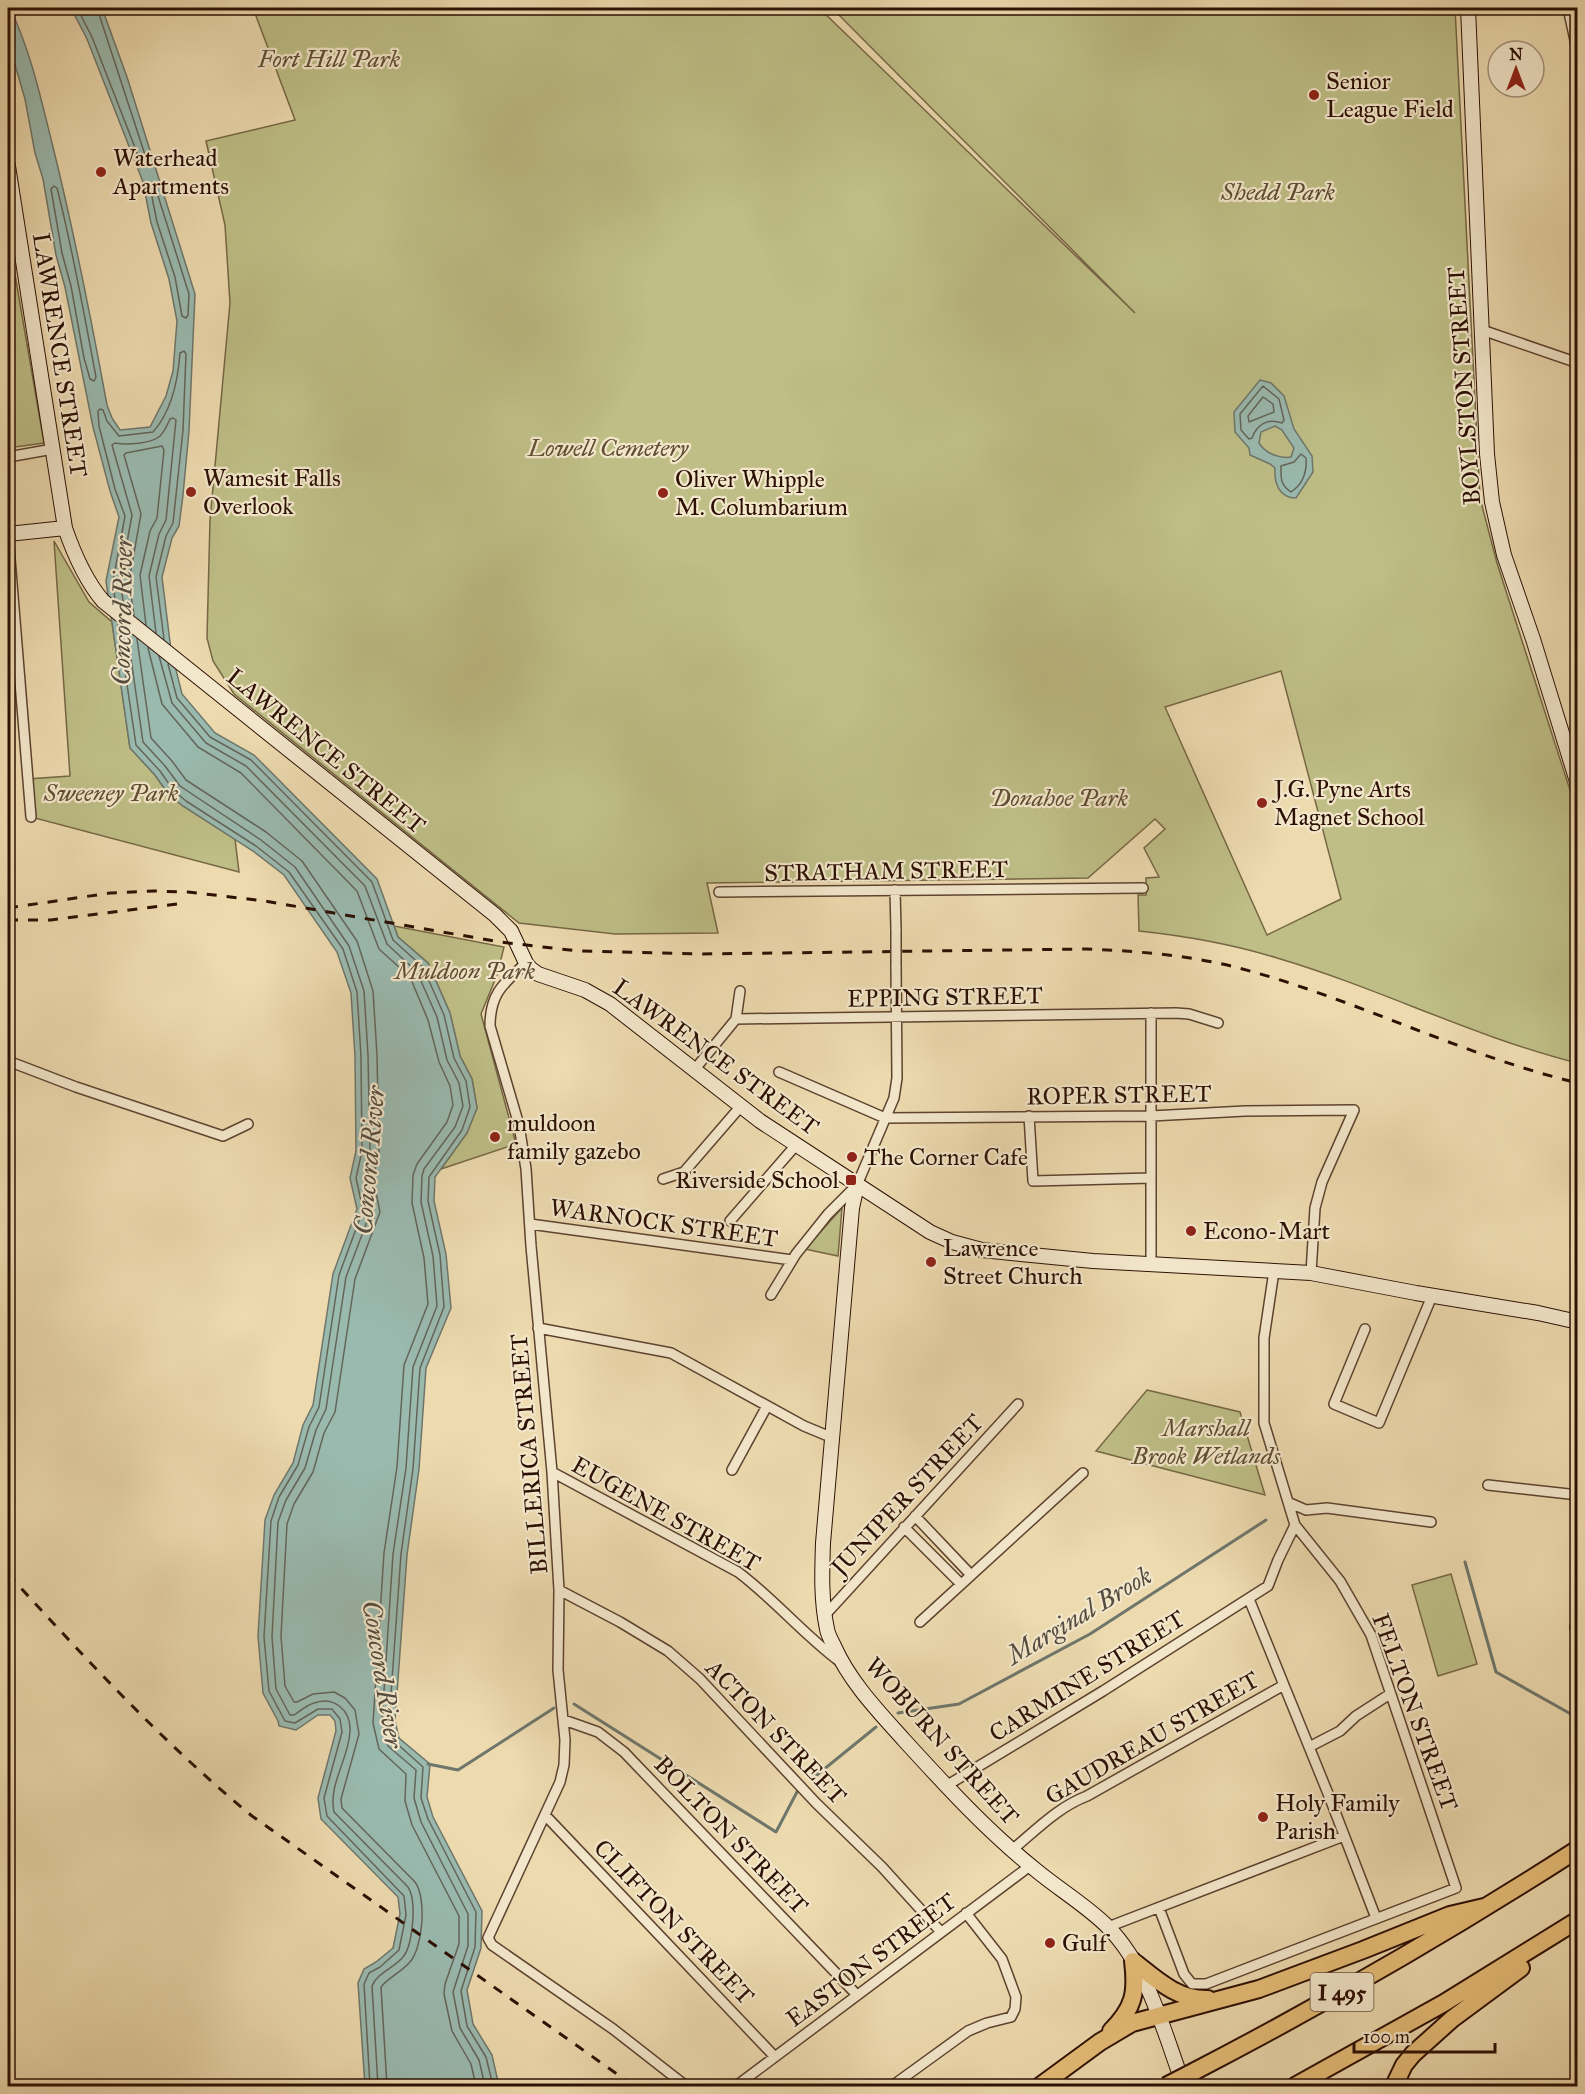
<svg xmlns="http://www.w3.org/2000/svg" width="1585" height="2094" viewBox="0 0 1585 2094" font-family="'IM FELL Great Primer',serif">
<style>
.green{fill:#bebe86;stroke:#766745;stroke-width:1.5;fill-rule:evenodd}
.water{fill:#9abab0;stroke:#6e766b;stroke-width:1.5;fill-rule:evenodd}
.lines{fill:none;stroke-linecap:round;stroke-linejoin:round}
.shore{stroke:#64655a;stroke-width:1.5}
.stream{stroke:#6e766b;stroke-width:3}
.street-casing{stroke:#5d422f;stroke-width:12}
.secondary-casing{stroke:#2d1004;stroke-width:16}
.highway-casing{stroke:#2d1004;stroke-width:20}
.street{stroke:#f3e7cb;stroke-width:9}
.secondary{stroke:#f3e7cb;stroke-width:14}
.highway{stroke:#e6bd78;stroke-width:16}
.rail{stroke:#2d1004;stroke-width:3;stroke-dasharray:10 10;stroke-linecap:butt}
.street-bridge-casing{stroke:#5d422f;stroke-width:12;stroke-linecap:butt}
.highway-bridge-casing{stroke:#2d1004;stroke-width:20;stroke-linecap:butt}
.street-bridge{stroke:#f3e7cb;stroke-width:9}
.highway-bridge{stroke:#e6bd78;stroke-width:16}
.poi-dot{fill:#8f2418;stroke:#f3e7cb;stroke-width:2}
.labels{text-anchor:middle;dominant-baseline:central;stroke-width:4.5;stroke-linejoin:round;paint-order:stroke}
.shield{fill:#f3e7cb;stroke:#685040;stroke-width:1.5}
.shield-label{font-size:22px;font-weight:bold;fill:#2d1004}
.park-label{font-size:24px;font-style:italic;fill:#604d32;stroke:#f3e7cb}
.poi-label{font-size:24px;fill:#2d1004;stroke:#f3e7cb;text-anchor:start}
.street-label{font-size:24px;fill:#2d1004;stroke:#f3e7cb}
.water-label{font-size:26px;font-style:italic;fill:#534c40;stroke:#f3e7cb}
</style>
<rect width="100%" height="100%" fill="#eddaaf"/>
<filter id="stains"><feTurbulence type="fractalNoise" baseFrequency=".00333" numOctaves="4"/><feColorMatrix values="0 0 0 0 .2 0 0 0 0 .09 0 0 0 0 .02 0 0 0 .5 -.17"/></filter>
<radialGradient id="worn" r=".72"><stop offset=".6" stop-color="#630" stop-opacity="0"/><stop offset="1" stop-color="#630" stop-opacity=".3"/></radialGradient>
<path class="green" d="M253,8H819L1135,313L832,8H1455L1480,498L1497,563L1577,812V1063C1474,1037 1379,988 1277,958C1232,944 1186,936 1139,931L1138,895H1146V878L1159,877L1144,848L1165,829L1155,819L1088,878L707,883L718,933L615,934L519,923L234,694L213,661L207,638L210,520L230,303L225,225L206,141L295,120ZM1281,671L1341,899L1267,935L1165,707Z
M8,263H13L44,443L8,448Z
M54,541L89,602L112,622L130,748L155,775L169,795L183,806L235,839L239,872L31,817L28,779L70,776Z
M394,926L504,947L497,975L481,1014L516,1144L441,1169L467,1133L477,1108L472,1079L460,1056L450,1013L428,963L398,937Z
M842,1208L838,1256L805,1249Z
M1147,1390L1240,1412L1265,1495L1096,1451Z
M1451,1574L1477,1664L1438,1676L1412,1585Z"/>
<path class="water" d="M8,8H10C31,52 41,99 53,147C74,232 91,318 107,405L112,418L120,430L150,427L166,396L173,371L177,321L169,279L151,223L143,182L87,39L71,8H102L127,77L195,294L189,431L183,495L179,526L172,538L162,577L171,650L182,694L215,733L254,755L377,879L398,937L428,963L450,1013L460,1056L472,1079L477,1108L467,1133L435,1177L434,1201L446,1254L451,1308L426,1368L419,1469L407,1555L395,1721L399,1738L430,1764L427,1797L433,1817L482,1911L481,1948L467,1990L473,2024L492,2055L499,2086H365L358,1983L364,1969L376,1962L393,1948L400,1914L398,1897L321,1819L318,1798L336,1731L335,1721L330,1715H318L296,1730L279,1726L278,1721L263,1693L258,1636L265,1520L274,1495L293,1463L303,1425L313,1405L333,1274L357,1209L350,1178L356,1151L355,1056L351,993L337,952L284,875L253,851L183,806L169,795L155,775L130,748L106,581L119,517L110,491L93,427L65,287L56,255L43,179L35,153L25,99L8,41Z
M1260,380L1271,383L1284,396L1294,429L1312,456L1313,472L1296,498C1279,498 1274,483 1275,468L1270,464L1250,455L1249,448L1235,432L1234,412ZM1275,426L1282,430L1294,448L1291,457C1279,459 1265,453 1259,443L1261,432Z"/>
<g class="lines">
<path class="shore" d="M77,8L92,37L141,163L145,165L147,161L97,8
M54,186L57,188C73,250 84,314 96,377L94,381L90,379L84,358L71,286L62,253L51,189Z
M154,194L158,196L189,294L188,315L186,318L182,316L175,277L157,222L152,197Z
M1263,386L1279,399L1284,420L1282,423C1268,418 1257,424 1252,438L1249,439L1241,430L1240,414Z
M1263,397L1273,404L1274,412L1249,422L1248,416Z
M1301,454L1306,458C1307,471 1303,484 1291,492C1280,485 1281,478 1281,466L1294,462Z
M115,600L113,581L125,516L115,489L99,426L98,411L100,409L103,410L107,421L119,436L153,432C172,411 178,380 180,353L184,351L186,354L183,430L173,523L166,536L156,577L164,639
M124,607L120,581L132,515L112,445L115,443C126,445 151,444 160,436C165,431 167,425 170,419L173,418L176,420L166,520L159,534L149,576L156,633
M134,615L129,581L141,514L124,455L126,453L162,446L164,450L157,518L150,531L140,575L146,625
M118,624L136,745L160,771L174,791L186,801L256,846L289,872L343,949L357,992L361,1056L362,1151L356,1178L363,1210L339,1275L319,1407L309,1427L298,1465L279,1497L271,1521L264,1637L269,1691L285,1721L295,1723L318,1709H332L340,1719L342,1732L324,1798L327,1816L404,1896L406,1915L399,1950L380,1967L369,1973L364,1984L370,2086
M127,631L143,742L165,766L180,786L261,840L295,867L349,946L364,991L368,1055L370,1151L364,1178L371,1211L346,1277L326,1409L316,1430L305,1468L286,1500L278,1522L272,1637L276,1689L290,1715H294C300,1711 307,1705 314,1703C334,1696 351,1710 350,1731C349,1759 328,1784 334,1812L408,1887C417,1900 413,1945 403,1957C394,1968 377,1973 372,1986L378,2086
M137,639L151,738L172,761L186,780L266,832L302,861L357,941L373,991L377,1055L379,1151L373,1178L380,1212L355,1279L335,1412L324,1433L313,1472L294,1504L287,1524L281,1636L285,1686L294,1702H297L313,1694L334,1692L345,1698L355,1710L359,1734L341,1799L342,1808L415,1882C427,1898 423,1949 409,1963C401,1972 388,1978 381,1987L387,2086
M148,648L162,704L198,747L241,773L357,891L379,949L410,977L428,1020L439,1062L450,1086L453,1105L447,1122L417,1164L413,1175L412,1203L424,1258L428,1304L404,1365L397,1467L384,1553L373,1723L379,1749L406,1774L405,1801L412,1825L459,1916V1944L445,1984L444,1994L452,2031L471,2064L476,2086
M159,656L172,703L206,743L246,766L365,886L387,944L417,972L437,1017L447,1060L459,1083L463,1106L455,1127L424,1169L422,1176L421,1202L433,1256L437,1306L413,1367L406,1468L393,1554L382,1722L388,1746L416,1770L414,1798L421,1822L468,1914V1946L453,1992L460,2028L479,2060L485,2086
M168,664L177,698L210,737L251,760L372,882L393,940L423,967L444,1015L454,1058L466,1081L470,1107L462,1130L429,1177L428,1201L440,1255L444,1307L420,1368L413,1469L401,1554L389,1722L394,1741L423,1767L421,1798L428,1819L476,1912L475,1947L461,1991L467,2026L486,2057L493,2086"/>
<path class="stream" d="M1465,1562L1496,1672L1578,1718
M574,1704L776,1832L797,1792
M898,1713L959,1704L1090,1634L1266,1520
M428,1764L458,1770L554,1708
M812,1779L876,1727"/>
<g class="street-casing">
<path id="street" d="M1568,8L1578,54
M1482,330L1578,363
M8,457L53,449
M8,534L31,817
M895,890L896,930
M719,892L1143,888
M526,963C504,983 490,993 490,1026L519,1125L526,1169L531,1246L552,1472L559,1590L558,1670L565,1740L564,1765L560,1782L488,1938L492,1945L613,2029L686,2086
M1151,1013V1264
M736,1019L740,991
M8,1061L76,1087L223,1136L248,1124
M695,1069L736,1019L1176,1013L1189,1014L1218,1023
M779,1072L885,1118L1151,1116L1245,1111L1354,1110L1322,1182L1315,1208L1311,1273
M1029,1116L1033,1181L1151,1178
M663,1179L684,1172L741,1106
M730,1221L796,1145
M530,1224L792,1260
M771,1295L796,1254L828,1214L857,1185L894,1098L897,1078L896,967
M538,1328L671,1353L804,1426L833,1438
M1365,1329L1334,1404L1379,1423L1432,1296
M732,1470L767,1406
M552,1472L738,1572C774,1599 803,1634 839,1661
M1488,1485L1578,1495
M1290,1503L1306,1510L1327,1508L1431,1522
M915,1516L971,1575
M904,1527L961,1584
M559,1590L620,1622L668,1651L700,1679L816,1803L882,1867L941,1932
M1249,1599L1329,1796L1376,1918
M826,1614L1018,1404
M920,1622L1083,1473
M1575,1627L1578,1626
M564,1720L598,1732L624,1752L857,1995
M1309,1747L1340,1731L1356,1716L1390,1694
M946,1786L1103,1691L1268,1586L1278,1560L1295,1525
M545,1815L775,2057
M1012,1850C1036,1830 1058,1807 1087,1796L1284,1685
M1159,1908L1184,1974L1192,1984H1206L1456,1888L1371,1635L1340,1581L1295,1525L1264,1423V1338L1274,1271
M1108,1927L1344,1836
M736,2086L1030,1866
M892,2086L968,2031L987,2023L1011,2017L1015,2009L1016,1997L1002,1959L966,1913"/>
</g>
<g class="secondary-casing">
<path id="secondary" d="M1468,8L1487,454L1492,502L1504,555L1533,639L1578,785
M8,166L65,528C74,554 85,580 103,601L495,915L511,931L526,963L531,969L538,974L585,990L610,1004L760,1121L930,1232L952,1242L982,1250L1021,1254L1093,1261L1311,1273L1416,1293L1538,1313L1578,1322
M8,534L65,528
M857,1185L852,1208L823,1543C822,1572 821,1601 827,1629C828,1635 831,1640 834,1646C850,1682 878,1711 904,1740C946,1786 988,1832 1037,1871C1060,1890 1087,1906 1108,1927C1149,1969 1164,2033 1184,2086"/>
</g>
<g class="highway-casing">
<path id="highway" d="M1133,1961C1156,1979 1177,2000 1208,1999
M1111,2031C1134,2008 1137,1993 1133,1961
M1195,2071C1326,2003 1454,1929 1578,1849
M1040,2086L1100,2042L1132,2023L1259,1989L1363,1950L1450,1915L1484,1907
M1295,2086L1444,2003L1578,1920
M1394,2086L1404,2065L1413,2054L1452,2019L1521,1968"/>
</g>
<use href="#street" class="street"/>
<use href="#secondary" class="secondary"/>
<use href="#highway" class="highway"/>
<path class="rail" d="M8,908L110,893L154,891L188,892L265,901L500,942L578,951L698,954L1086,949C1136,951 1187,955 1235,967C1352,997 1460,1055 1578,1083
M8,920H51L184,903
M8,1574C86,1659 163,1743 252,1816L634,2086"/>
<g class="street-bridge-casing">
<path id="street-bridge" d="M896,930V967"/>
</g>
<g class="highway-bridge-casing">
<path id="highway-bridge" d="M1166,2086L1195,2071"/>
</g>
<use href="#street-bridge" class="street-bridge"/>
<use href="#highway-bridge" class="highway-bridge"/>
</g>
<g class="poi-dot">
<circle cx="1314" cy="95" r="6"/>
<circle cx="101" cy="172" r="6"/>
<circle cx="191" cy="492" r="6"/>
<circle cx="663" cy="493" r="6"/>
<circle cx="1262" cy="803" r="6"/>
<circle cx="495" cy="1137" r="6"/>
<circle cx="852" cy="1157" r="6"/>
<rect x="845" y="1174" width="12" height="12" rx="3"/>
<circle cx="1191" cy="1231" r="6"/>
<circle cx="931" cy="1262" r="6"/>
<circle cx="1263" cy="1817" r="6"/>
<circle cx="1050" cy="1943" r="6"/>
</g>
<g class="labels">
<rect class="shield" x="1310.5" y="1973" width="63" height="38" rx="4.5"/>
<g class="shield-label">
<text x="1342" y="1992">I 495</text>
</g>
<g class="park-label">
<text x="329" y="59">Fort Hill Park</text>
<text x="1278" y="192">Shedd Park</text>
<text x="608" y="448">Lowell Cemetery</text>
<text x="111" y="793">Sweeney Park</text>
<text x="1059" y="798">Donahoe Park</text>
<text x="465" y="971">Muldoon Park</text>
<text x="1206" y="1428">Marshall<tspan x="1206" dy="28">Brook Wetlands</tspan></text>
</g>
<g class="poi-label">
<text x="1326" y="81">Senior<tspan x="1326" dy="28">League Field</tspan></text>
<text x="113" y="158">Waterhead<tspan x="113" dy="28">Apartments</tspan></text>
<text x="203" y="478">Wamesit Falls<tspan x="203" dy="28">Overlook</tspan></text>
<text x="675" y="479">Oliver Whipple<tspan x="675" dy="28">M. Columbarium</tspan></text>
<text x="1274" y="789">J.G. Pyne Arts<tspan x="1274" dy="28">Magnet School</tspan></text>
<text x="507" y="1123">muldoon<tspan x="507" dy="28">family gazebo</tspan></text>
<text x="864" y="1157">The Corner Cafe</text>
<text x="839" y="1180" text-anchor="end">Riverside School</text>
<text x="1203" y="1231">Econo-Mart</text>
<text x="943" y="1248">Lawrence<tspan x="943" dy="28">Street Church</tspan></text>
<text x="1275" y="1803">Holy Family<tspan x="1275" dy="28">Parish</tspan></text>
<text x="1062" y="1943">Gulf</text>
</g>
<g class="street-label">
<text transform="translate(60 355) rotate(81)">LAWRENCE STREET</text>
<text transform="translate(1464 386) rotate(-94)">BOYLSTON STREET</text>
<text transform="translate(326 751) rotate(39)">LAWRENCE STREET</text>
<text transform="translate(886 871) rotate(-1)">STRATHAM STREET</text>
<text transform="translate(945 997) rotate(-1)">EPPING STREET</text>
<text transform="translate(716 1057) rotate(36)">LAWRENCE STREET</text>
<text transform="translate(1119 1095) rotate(-1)">ROPER STREET</text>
<text transform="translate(664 1223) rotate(8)">WARNOCK STREET</text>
<text transform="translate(529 1454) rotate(-95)">BILLERICA STREET</text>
<text transform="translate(907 1495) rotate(-47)">JUNIPER STREET</text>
<text transform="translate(666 1514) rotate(29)">EUGENE STREET</text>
<text transform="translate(1087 1676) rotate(-32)">CARMINE STREET</text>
<text transform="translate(1415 1712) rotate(70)">FELTON STREET</text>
<text transform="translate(776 1732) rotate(46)">ACTON STREET</text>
<text transform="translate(1152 1738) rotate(-30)">GAUDREAU STREET</text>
<text transform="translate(942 1741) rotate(48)">WOBURN STREET</text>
<text transform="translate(731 1835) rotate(46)">BOLTON STREET</text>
<text transform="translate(674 1922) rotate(46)">CLIFTON STREET</text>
<text transform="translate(871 1960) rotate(-37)">EASTON STREET</text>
</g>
<g class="water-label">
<text transform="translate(122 611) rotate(-89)">Concord River</text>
<text transform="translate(369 1160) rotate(-85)">Concord River</text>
<text transform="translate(1079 1615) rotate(-31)">Marginal Brook</text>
<text transform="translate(383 1674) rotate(81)">Concord River</text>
</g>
</g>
<rect width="1585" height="2094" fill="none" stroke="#eddaaf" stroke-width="30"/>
<rect x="9" y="9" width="1567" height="2076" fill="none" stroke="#2d1004" stroke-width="3"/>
<rect x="15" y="15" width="1555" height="2064" fill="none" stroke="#2d1004" stroke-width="1.5"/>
<g transform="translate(1516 69)"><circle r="28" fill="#f3e7cb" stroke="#a4917b" stroke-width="1.5"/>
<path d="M0-4.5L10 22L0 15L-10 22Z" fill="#8f2418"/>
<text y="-9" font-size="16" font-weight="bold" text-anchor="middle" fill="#2d1004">N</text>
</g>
<path d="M1354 2043v9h141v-9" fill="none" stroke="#2d1004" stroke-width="3"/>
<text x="1363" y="2043" font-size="18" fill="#2d1004" stroke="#f3e7cb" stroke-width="4.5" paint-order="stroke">100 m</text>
<rect width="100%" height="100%" filter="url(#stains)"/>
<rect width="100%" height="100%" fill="url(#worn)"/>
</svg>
